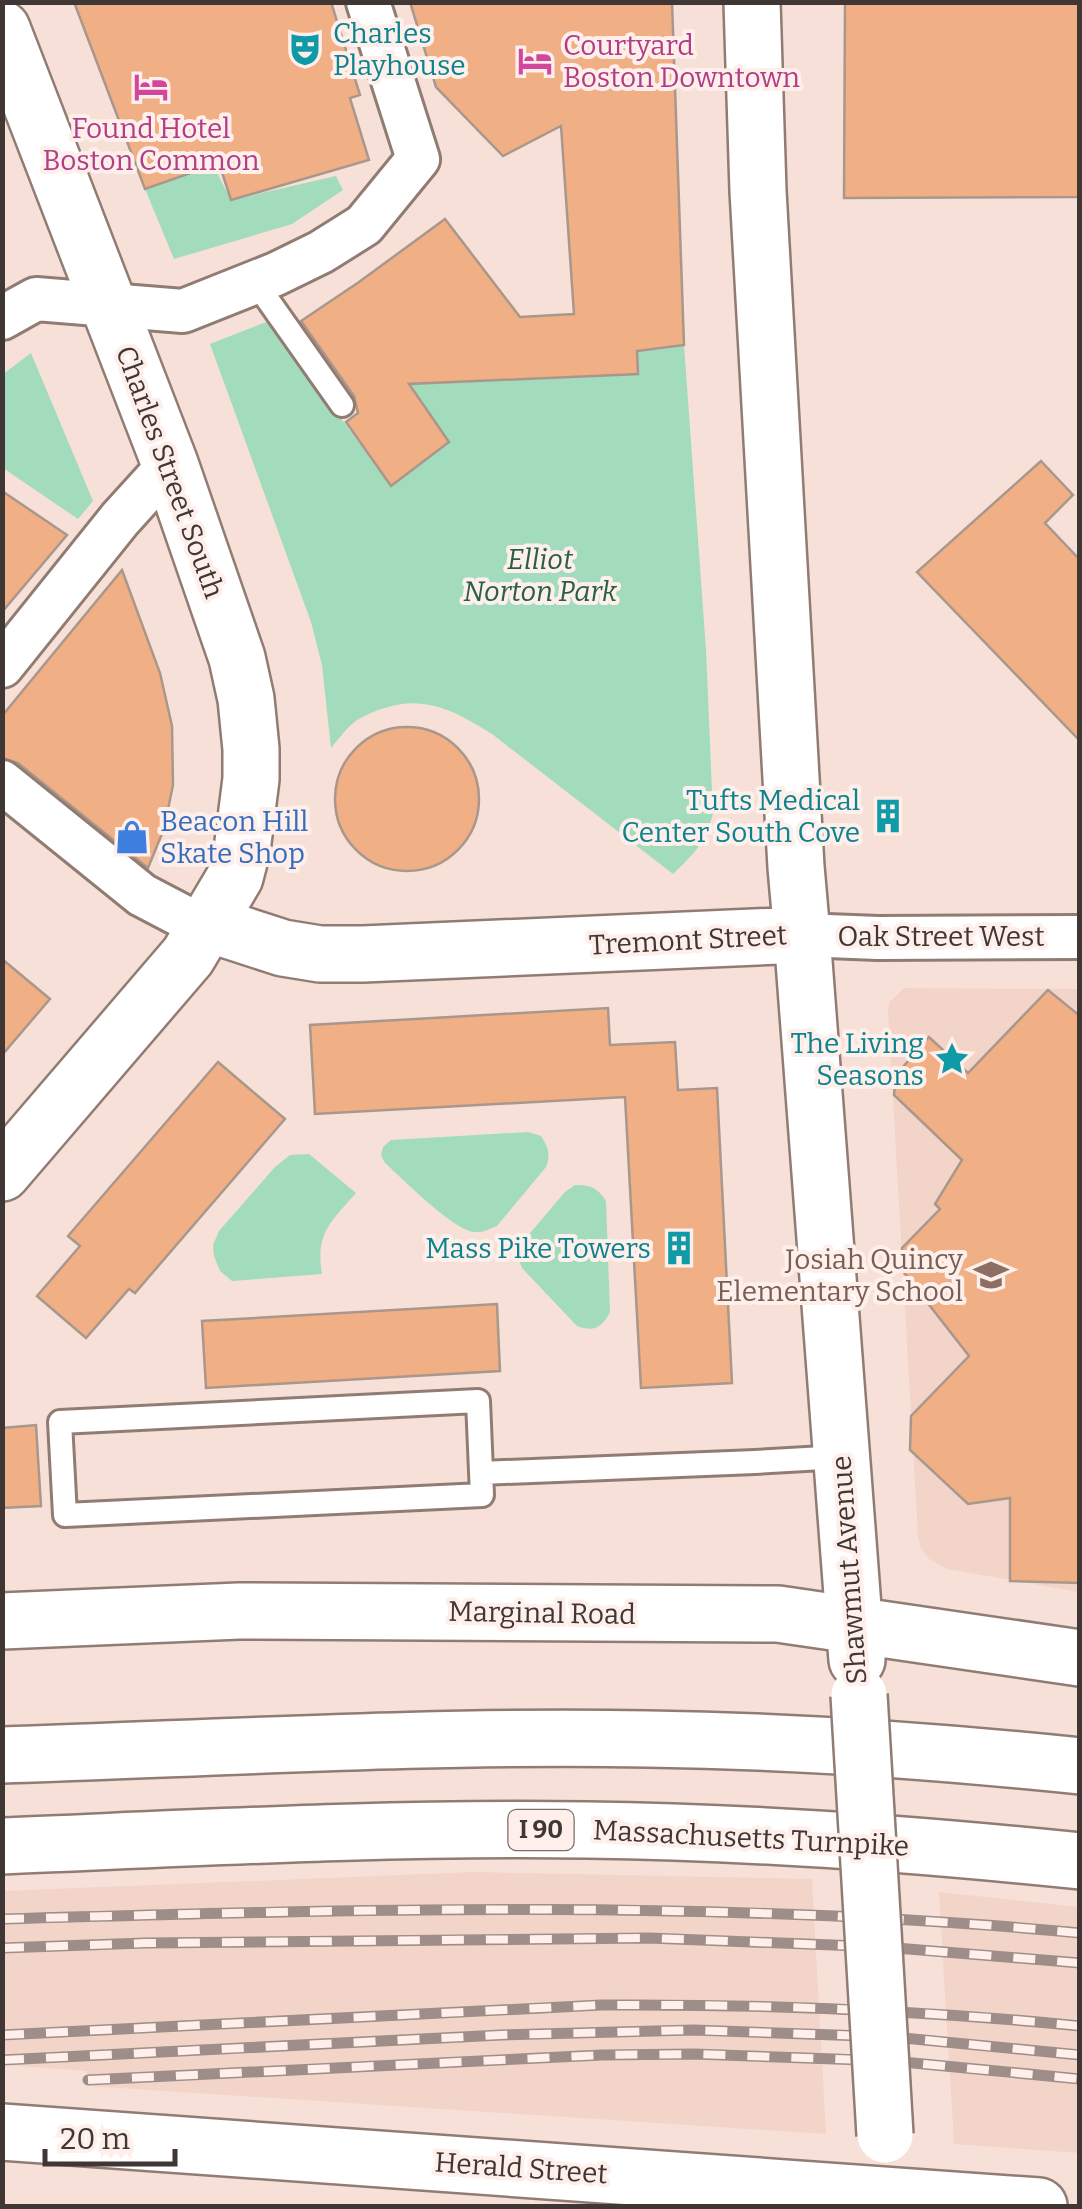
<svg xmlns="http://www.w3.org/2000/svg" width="1082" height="2209" viewBox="0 0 1082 2209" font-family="Bitter,serif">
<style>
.built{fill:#f3d4c9}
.green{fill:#a2dcbd}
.building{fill:#f0af84;stroke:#aa978c;stroke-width:2.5}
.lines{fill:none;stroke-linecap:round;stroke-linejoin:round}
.service-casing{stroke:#917c74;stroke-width:28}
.minor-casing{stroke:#917c74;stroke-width:48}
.secondary-casing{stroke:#917c74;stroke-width:60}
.primary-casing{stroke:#917c74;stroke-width:60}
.motorway-casing{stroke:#917c74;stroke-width:60}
.service{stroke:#fff;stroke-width:22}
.minor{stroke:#fff;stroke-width:42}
.secondary{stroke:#fff;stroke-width:55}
.primary{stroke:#fff;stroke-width:55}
.motorway{stroke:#fff;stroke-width:55}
.rail-casing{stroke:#9e8d88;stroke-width:11}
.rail{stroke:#feefea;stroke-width:8;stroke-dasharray:22;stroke-linecap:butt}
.secondary-bridge-casing{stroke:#917c74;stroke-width:60;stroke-linecap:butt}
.secondary-bridge{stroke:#fff;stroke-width:55}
.labels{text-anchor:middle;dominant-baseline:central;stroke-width:8;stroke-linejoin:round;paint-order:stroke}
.shield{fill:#feefea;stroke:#796e6b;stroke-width:2.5}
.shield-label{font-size:25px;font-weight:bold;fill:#403734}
.culture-label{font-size:28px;fill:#0d838f;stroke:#feefea;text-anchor:end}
.hotel-label{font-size:28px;fill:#b23c85;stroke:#feefea;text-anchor:start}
.street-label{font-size:28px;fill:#403734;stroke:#feefea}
.park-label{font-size:28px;font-style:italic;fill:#276046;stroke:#feefea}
.shop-label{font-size:28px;fill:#366cbe;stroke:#feefea;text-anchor:start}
.education-label{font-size:28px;fill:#785e54;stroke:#feefea;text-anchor:end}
</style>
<rect width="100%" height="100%" fill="#f7e0d8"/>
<path class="built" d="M904,988L1079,989V1592L947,1569L929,1559L921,1548L918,1537L888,1012L889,1003Z
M475,1872L812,1879L826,2134L89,2086L87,2071L3,2065V1891Z
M939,1892L1079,1907V2153L954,2144Z"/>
<path class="green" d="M213,165L231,200L336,176L343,190L292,224L174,259L145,189Z
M269,321L391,486L449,442L406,379L428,384L637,374V351L684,345L706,650L713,814C705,843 695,853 673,874L492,734C459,713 427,695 388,707C375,711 363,715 352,724C344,731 338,740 331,748L322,665L311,622L210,344Z
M31,353L93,501L78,519L3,468V374Z
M528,1132L541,1136C548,1147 551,1154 546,1167L497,1226C490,1229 483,1233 474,1232C453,1230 403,1179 385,1163L381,1155L383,1147L391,1140Z
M309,1154L356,1193C331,1222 315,1233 322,1274L232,1281L220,1271L214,1256L213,1245L219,1231L275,1167L290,1155Z
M575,1185C590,1185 597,1187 606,1201L610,1312C602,1328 594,1332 577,1326L522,1268L518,1258L519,1246L565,1192Z"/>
<path class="building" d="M74,2H331L360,95L350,98L369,160L231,200L219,163L145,189Z
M410,2H672L684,345L637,351L638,374L409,384L449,442L391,486L346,422L358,413L354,396L301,321L359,282L445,219L520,317L574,314L561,126L503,156L436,87Z
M845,2H1080V197L844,198Z
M1041,461L1073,495L1045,523L1080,560V741L917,572Z
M2,491L67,535L2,612Z
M122,570L160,673L172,726L173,785L164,829L148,868L18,763L2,758V716Z
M335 799a72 72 0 1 1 144 0a72 72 0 1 1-144 0Z
M2,959L50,999L2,1055Z
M1048,990L1080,1016V1583L1010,1581V1498L968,1504L910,1450L911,1416L969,1356L902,1270V1248L940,1209L935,1204L962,1160L894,1095L896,1075L929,1037L968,1073Z
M608,1008L610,1045L675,1042L678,1090L717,1088L732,1383L641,1388L625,1097L315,1114L310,1025Z
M218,1062L285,1119L135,1293L129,1289L86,1338L37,1296L80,1246L68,1236Z
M497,1304L500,1371L206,1388L202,1321Z
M36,1425L41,1506L2,1508V1428Z"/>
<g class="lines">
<g class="service-casing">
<path id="service" d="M256,283L342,405
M478,1401L482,1495L65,1515L60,1422Z
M481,1473L755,1462L841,1457"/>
</g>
<g class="minor-casing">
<path id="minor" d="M2,318L36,299L183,311L276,274L321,252L364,225L418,159L368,2
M2,666L120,519L170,464
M2,782L142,895L184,917L209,924
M802,935L878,938L1080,937"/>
</g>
<g class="secondary-casing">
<path id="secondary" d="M802,935L857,1660
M2,1621L239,1611L778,1614L1080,1658"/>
</g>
<g class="primary-casing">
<path id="primary" d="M2,29L170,464L237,658L246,699L251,749V779L242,850L235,877L188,956L2,1173
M209,924L283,948L320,954H363L802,935L796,867L758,191L752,2
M2,2132L1039,2206"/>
</g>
<g class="motorway-casing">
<path id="motorway" d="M2,1755C217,1748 433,1735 648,1739C792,1741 936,1751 1080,1766
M2,1846C197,1838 393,1827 587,1830C752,1832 916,1844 1080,1861"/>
</g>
<use href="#service" class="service"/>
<use href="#minor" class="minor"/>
<use href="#secondary" class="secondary"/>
<use href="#primary" class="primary"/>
<use href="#motorway" class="motorway"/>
<g class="rail-casing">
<path id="rail" d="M2,1919C362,1909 721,1899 1080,1933
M2,1948L145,1943L649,1938L884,1947L1080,1963
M2,2035L601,2005C761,2004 920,2010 1080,2026
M2,2060L501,2035L694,2030L893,2037L1080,2055
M88,2080L602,2055L694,2054L892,2061L1080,2079"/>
</g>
<use href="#rail" class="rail"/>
<g class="secondary-bridge-casing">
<path id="secondary-bridge" d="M859,1695L885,2135"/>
</g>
<use href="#secondary-bridge" class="secondary-bridge"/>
</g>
<defs>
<g id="theatre-bare" transform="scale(2.7)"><path d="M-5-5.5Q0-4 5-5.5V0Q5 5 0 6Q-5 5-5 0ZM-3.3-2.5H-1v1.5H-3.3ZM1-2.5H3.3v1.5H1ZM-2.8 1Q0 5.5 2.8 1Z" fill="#0f9aa8" stroke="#feefea" stroke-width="2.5" paint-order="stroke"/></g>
<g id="hotel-bare" transform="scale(2.7)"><path d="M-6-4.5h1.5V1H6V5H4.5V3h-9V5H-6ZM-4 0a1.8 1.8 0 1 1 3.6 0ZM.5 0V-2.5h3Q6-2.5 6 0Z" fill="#d1479c" stroke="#feefea" stroke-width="2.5" paint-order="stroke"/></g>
<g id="building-bare" transform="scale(2.7)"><path d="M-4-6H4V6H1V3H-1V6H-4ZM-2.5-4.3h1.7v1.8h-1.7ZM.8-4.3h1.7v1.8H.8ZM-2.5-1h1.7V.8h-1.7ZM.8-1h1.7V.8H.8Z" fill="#0f9aa8" stroke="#feefea" stroke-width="2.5" paint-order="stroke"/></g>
<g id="shop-bare" transform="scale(2.7)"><path d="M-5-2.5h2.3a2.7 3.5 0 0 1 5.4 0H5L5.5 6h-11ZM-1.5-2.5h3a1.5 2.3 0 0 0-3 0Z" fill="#3f7fe0" stroke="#feefea" stroke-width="2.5" paint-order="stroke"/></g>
<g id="sight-bare" transform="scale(2.7)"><path d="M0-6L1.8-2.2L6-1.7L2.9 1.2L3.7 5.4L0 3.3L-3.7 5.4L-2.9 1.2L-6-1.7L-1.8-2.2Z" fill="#0f9aa8" stroke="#feefea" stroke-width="2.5" paint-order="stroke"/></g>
<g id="school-bare" transform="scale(2.7)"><path d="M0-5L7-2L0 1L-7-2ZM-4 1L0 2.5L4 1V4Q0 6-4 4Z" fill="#8d6e63" stroke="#feefea" stroke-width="2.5" paint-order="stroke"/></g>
</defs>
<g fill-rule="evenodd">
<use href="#theatre-bare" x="305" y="49"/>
<use href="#hotel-bare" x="535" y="61"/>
<use href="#hotel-bare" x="151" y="87"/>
<use href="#building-bare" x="888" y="816"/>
<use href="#shop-bare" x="132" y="837"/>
<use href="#sight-bare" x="952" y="1059"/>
<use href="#building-bare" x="679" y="1248"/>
<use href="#school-bare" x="991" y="1275"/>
</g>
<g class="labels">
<rect class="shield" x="508.5" y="1810" width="65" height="40" rx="8"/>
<g class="shield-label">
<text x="541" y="1830">I 90</text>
</g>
<g class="culture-label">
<text x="333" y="33" text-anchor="start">Charles<tspan x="333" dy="32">Playhouse</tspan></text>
<text x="860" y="800">Tufts Medical<tspan x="860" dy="32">Center South Cove</tspan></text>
<text x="924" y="1043">The Living<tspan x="924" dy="32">Seasons</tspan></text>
<text x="651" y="1248">Mass Pike Towers</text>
</g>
<g class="hotel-label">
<text x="563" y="45">Courtyard<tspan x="563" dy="32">Boston Downtown</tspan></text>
<text x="151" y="128" text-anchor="middle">Found Hotel<tspan x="151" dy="32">Boston Common</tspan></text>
</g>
<g class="street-label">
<text transform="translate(170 472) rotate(70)">Charles Street South</text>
<text x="941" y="936">Oak Street West</text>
<text transform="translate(688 940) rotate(-3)">Tremont Street</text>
<text transform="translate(849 1570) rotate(-94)">Shawmut Avenue</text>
<text transform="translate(542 1613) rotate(1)">Marginal Road</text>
<text transform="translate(751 1838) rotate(3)">Massachusetts Turnpike</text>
<text transform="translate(521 2168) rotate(4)">Herald Street</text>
</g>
<g class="park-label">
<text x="540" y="559">Elliot<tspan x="540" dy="32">Norton Park</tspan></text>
</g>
<g class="shop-label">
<text x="160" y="821">Beacon Hill<tspan x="160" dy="32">Skate Shop</tspan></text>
</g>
<g class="education-label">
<text x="963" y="1259">Josiah Quincy<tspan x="963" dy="32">Elementary School</tspan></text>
</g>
</g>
<rect width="1082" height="2209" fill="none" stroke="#403734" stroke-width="10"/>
<path d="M45 2149v15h130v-15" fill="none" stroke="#403734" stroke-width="5"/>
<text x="60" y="2149" font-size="30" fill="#403734" stroke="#feefea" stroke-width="8" paint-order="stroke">20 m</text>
</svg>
